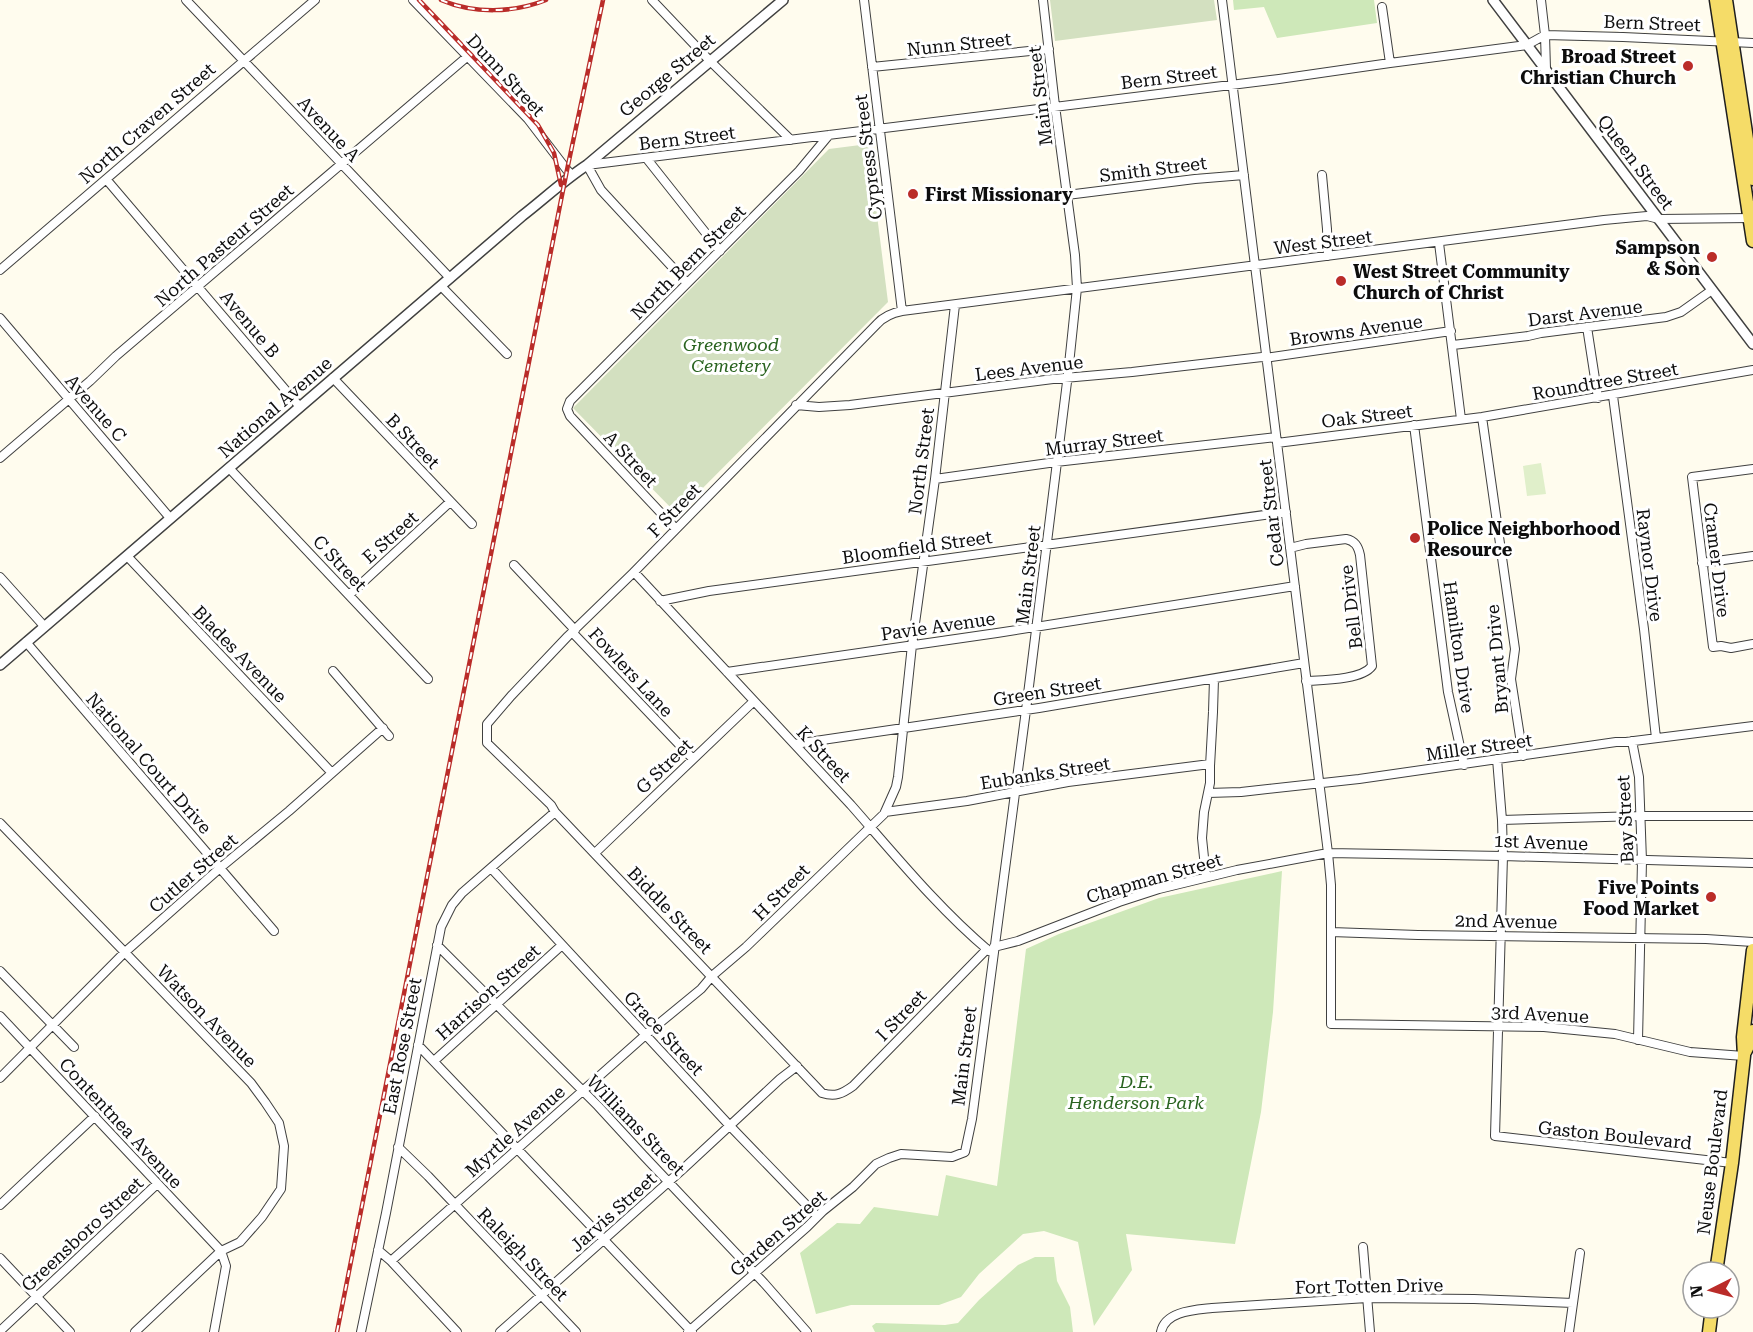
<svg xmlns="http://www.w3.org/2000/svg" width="1753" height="1332" viewBox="0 0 1753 1332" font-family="'Roboto Serif',serif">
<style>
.green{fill:#cee8b9}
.cemetery{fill:#d3e0c0}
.pitch{fill:#e0efca}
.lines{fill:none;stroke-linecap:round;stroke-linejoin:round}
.minor-casing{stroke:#404040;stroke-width:10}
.tertiary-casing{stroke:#404040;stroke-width:12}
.primary-casing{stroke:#1e1e1e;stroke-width:15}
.minor{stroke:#fff;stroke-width:8}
.tertiary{stroke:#fff;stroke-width:9}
.primary{stroke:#f5dc68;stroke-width:12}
.rail-casing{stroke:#ba2c29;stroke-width:4.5}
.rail{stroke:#fff;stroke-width:2;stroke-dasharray:7;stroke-linecap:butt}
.poi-dot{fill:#ba2c29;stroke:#fff;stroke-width:2}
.labels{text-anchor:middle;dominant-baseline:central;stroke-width:6;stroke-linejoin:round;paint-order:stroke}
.street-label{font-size:18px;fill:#0d0d0d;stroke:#fff}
.poi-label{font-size:18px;font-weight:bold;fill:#0d0d0d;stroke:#fff;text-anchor:end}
.park-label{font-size:18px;font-style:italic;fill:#29631f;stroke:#fff}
</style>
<rect width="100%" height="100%" fill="#fffcee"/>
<path class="green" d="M1233,0H1374L1377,23L1277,38L1264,7L1234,10Z
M1282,871L1273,1012L1261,1112L1235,1244L1126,1234L1132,1270L1094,1326L1078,1242L1044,1231L1023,1234L979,1274L961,1297L939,1305H851L816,1314L800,1253L837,1223L860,1224L874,1207L938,1216L946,1175L997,1186L1026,949L1059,934L1159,898Z
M1035,1257H1054L1057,1281L1070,1307L1073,1332H875L872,1326L876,1323L945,1325L958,1323L979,1300L1018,1265Z"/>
<path class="cemetery" d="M1050,0H1214L1217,20L1055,41Z
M868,144L888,302L677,514L573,408L829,149Z"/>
<path class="pitch" d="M1541,463L1546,494L1527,496L1523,466Z"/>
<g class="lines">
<g class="minor-casing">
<path id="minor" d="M186,0L450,278
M413,0L528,119L567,170L572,175
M652,0L710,61L791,140
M864,0L902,311
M1222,0L1328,853L1331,885V1024L1544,1027L1615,1034L1690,1052L1744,1056
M1541,0L1545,35L1546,69
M1382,7L1390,63
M872,67L1049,49
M647,159L720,251
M1322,175L1327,229L1328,256
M106,179L300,407
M1067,195L1195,179L1244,175
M1439,243L1461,419
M0,270L315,0
M687,283L601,190L587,165L1279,79L1390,63L1527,45L1545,35L1623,37L1753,43
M441,286L507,354
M0,318L170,518
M1587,327L1598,398
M1453,345L1528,336L1541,333L1666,317L1681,312L1712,290
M333,378L472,524
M1613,396L1644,629L1656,738
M796,405L819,407L850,405L1053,379L1132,372L1262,357L1265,358L1451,331
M1482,417L1515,649L1511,679L1523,756
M1414,425L1448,692L1464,765
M1277,443L1482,417L1753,370
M0,458L90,381L116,356L468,56
M229,468L428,679
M1753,469L1692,477L1713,647L1721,646L1731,648L1753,644
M935,479L1056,462L1276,437
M676,529L570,416L567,409L570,401L799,171L829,135
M1290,548L1306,544L1346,539C1355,541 1358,546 1360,555L1372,666C1362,680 1323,680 1306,681
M127,556L332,773
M1702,563L1753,556
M514,565L575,630
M634,572L851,805C895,855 938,908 989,951
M0,577L44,626
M349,595L450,502
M660,601L709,591L1286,512
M572,632L693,759
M26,642L274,931
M333,671L389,736
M727,672L997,633L1295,586
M1632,741L1639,777L1642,861L1638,1040
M795,744L1039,708L1304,663
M1497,759L1502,820L1503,856L1495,1136L1732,1163
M1208,793L1241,792L1359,779L1616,742H1626L1753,726
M885,812L967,801L1068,782L1210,764
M1502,820L1641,816H1753
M0,823L251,1083L265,1102L279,1123L284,1146L281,1189L262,1217L240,1242L221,1251L135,1332
M595,853L754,701
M491,868L730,1126L817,1216
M1206,877L1202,838L1204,812L1210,783V766L1213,712L1214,679
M1331,932L1418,935L1706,939L1753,942
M437,945L598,1106L643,1155L764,1283L807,1332
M994,947L1018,941L1119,902L1159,889L1237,870L1328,853L1503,856L1753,863
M987,949L853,1086C842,1094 835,1097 822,1093L555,812L551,805L487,743V724L511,696L568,636L634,572L877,324C884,316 892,313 902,311L1604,220L1647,216L1659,219L1752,218
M0,971L74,1047
M0,1016L221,1251L226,1266L214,1332
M418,1045L692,1332
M434,1061L562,945
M0,1078L124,953L220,868L289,811L383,728
M398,1147L428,1176L576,1332
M0,1205L95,1116
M1363,1247L1370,1332
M378,1250L391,1261L457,1332
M0,1258L70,1332
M391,1261L650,1031L701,989L712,976L746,947L884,814L896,787L898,777L912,645L935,479L955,305
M0,1331L157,1184
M361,1332L386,1213L441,927L452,905L462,893L555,812
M500,1332L683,1169L780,1079L797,1066
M688,1332L807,1227L823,1211L853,1187L876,1164L889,1158L901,1154L952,1157L965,1152L972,1119L1026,710L1068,374L1077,288L1075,255L1055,106L1043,0
M1161,1332C1165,1311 1195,1310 1212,1308L1367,1298L1474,1299L1573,1303
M1569,1332L1580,1253"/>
</g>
<g class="tertiary-casing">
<path id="tertiary" d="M1493,0L1753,344
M0,665L522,216C544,199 564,180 587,165L783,0"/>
</g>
<g class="primary-casing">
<path id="primary" d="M1716,0L1753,241
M1726,0L1753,179
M1745,1052L1752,1038L1753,1031
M1716,1272L1732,1163L1744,1056L1743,1037L1753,950
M1709,1332L1712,1308"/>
</g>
<use href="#minor" class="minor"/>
<use href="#tertiary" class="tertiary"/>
<use href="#primary" class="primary"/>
<g class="rail-casing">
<path id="rail" d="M419,0L538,125L554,153L561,185
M441,0C473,14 514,13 546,0
M337,1332L567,170L603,0"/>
</g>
<use href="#rail" class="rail"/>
</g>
<g class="poi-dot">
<circle cx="1688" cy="66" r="6"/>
<circle cx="913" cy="194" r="6"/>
<circle cx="1712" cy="257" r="6"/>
<circle cx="1341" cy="281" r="6"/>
<circle cx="1415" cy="538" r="6"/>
<circle cx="1711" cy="897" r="6"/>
</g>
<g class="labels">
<g class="street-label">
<text transform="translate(1652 23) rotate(2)">Bern Street</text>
<text transform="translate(959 44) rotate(-6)">Nunn Street</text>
<text transform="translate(506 75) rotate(47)">Dunn Street</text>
<text transform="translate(667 75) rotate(-40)">George Street</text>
<text transform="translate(1169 77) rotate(-7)">Bern Street</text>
<text transform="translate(1040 96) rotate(-97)">Main Street</text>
<text transform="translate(147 123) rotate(-41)">North Craven Street</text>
<text transform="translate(329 129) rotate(47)">Avenue A</text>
<text transform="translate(687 138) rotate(-7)">Bern Street</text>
<text transform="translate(868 157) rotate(-97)">Cypress Street</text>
<text transform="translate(1636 162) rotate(53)">Queen Street</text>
<text transform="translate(1153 169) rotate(-7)">Smith Street</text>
<text transform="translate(1323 242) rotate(-7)">West Street</text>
<text transform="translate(224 245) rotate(-41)">North Pasteur Street</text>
<text transform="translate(688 262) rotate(-45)">North Bern Street</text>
<text transform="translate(1585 313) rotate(-7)">Darst Avenue</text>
<text transform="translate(250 324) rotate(50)">Avenue B</text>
<text transform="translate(1356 330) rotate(-8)">Browns Avenue</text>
<text transform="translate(1029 368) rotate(-7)">Lees Avenue</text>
<text transform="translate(1605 381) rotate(-10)">Roundtree Street</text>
<text transform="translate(275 407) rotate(-41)">National Avenue</text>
<text transform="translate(96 408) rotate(49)">Avenue C</text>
<text transform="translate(1367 416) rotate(-7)">Oak Street</text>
<text transform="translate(413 441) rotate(46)">B Street</text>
<text transform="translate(1104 442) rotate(-7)">Murray Street</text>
<text transform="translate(631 459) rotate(47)">A Street</text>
<text transform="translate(921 461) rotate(-83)">North Street</text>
<text transform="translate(674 510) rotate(-46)">F Street</text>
<text transform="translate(1271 513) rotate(-97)">Cedar Street</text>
<text transform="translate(390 537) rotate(-42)">E Street</text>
<text transform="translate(917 547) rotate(-8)">Bloomfield Street</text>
<text transform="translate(1717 560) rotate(83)">Cramer Drive</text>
<text transform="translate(340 563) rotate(47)">C Street</text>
<text transform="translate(1650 565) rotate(83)">Raynor Drive</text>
<text transform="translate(1028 575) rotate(-83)">Main Street</text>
<text transform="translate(1351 607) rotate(-97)">Bell Drive</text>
<text transform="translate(938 626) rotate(-8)">Pavie Avenue</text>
<text transform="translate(1459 647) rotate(82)">Hamilton Drive</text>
<text transform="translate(240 654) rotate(46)">Blades Avenue</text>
<text transform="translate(1497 659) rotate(-95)">Bryant Drive</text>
<text transform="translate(631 672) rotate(47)">Fowlers Lane</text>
<text transform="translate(1047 691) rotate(-9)">Green Street</text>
<text transform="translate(1479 747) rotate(-8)">Miller Street</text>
<text transform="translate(824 754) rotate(47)">K Street</text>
<text transform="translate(149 763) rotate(49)">National Court Drive</text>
<text transform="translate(664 766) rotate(-44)">G Street</text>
<text transform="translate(1045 773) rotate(-9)">Eubanks Street</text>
<text transform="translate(1625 819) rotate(-93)">Bay Street</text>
<text transform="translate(1541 842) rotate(2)">1st Avenue</text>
<text transform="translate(193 873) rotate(-41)">Cutler Street</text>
<text transform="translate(1154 878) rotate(-16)">Chapman Street</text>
<text transform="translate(781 892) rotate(-45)">H Street</text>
<text transform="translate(670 910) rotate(46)">Biddle Street</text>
<text transform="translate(1506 921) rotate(1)">2nd Avenue</text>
<text transform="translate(488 992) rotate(-42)">Harrison Street</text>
<text transform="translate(1540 1014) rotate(3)">3rd Avenue</text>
<text transform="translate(901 1015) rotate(-46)">I Street</text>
<text transform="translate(207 1016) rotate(46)">Watson Avenue</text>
<text transform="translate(664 1033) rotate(47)">Grace Street</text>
<text transform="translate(402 1046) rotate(-79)">East Rose Street</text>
<text transform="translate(964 1056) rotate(-83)">Main Street</text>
<text transform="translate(121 1123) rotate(47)">Contentnea Avenue</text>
<text transform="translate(636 1125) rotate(46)">Williams Street</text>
<text transform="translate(515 1131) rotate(-42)">Myrtle Avenue</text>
<text transform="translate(1615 1135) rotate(6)">Gaston Boulevard</text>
<text transform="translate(1712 1162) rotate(-83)">Neuse Boulevard</text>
<text transform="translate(613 1212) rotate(-42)">Jarvis Street</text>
<text transform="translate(778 1233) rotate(-41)">Garden Street</text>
<text transform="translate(82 1234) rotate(-43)">Greensboro Street</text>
<text transform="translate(523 1254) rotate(46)">Raleigh Street</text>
<text transform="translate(1369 1286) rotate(-1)">Fort Totten Drive</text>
</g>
<g class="poi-label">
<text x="1676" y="56">Broad Street<tspan x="1676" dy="21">Christian Church</tspan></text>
<text x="925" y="194" text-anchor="start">First Missionary</text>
<text x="1700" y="247">Sampson<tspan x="1700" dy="21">&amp; Son</tspan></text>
<text x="1353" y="271" text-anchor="start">West Street Community<tspan x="1353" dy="21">Church of Christ</tspan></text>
<text x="1427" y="528" text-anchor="start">Police Neighborhood<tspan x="1427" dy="21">Resource</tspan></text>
<text x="1699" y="887">Five Points<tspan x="1699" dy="21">Food Market</tspan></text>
</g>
<g class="park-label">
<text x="731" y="344">Greenwood<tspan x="731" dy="21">Cemetery</tspan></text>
<text x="1136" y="1081">D.E.<tspan x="1136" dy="21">Henderson Park</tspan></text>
</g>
</g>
<g transform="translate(1711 1290) rotate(264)"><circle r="28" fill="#ffffff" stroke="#9e9e9e" stroke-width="1.5"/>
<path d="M0-4.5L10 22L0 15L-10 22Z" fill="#ba2c29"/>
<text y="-9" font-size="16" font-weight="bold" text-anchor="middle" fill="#0d0d0d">N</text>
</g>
</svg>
